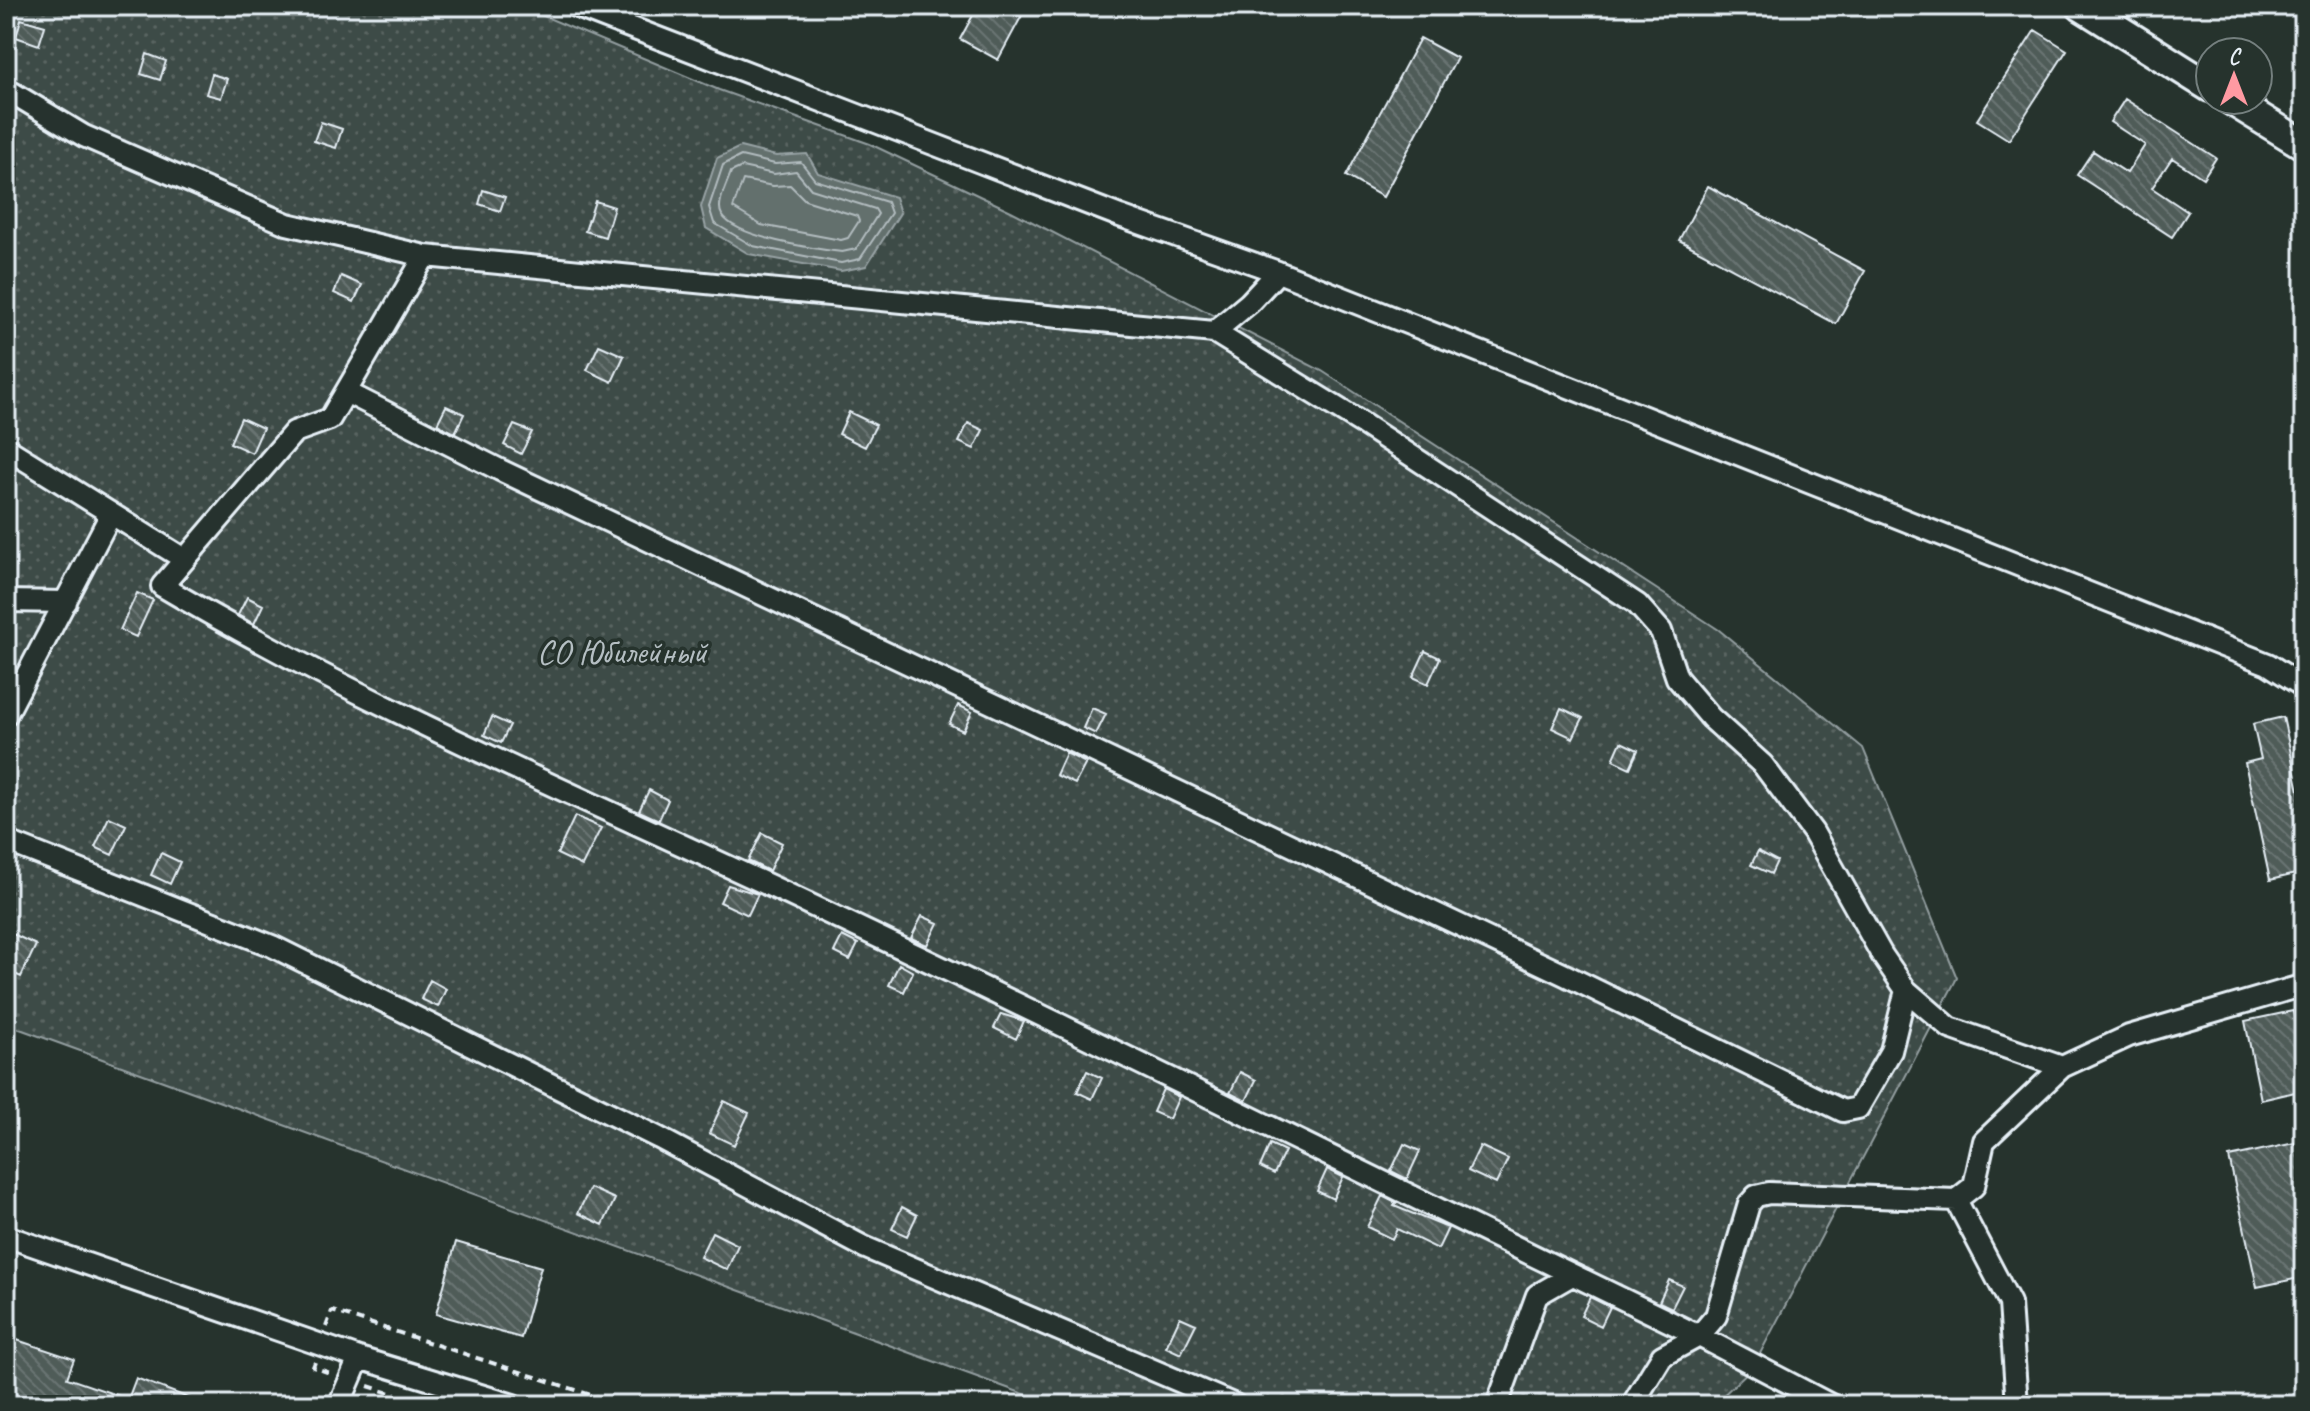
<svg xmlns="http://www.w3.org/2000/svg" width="2310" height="1411" viewBox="0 0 2310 1411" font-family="Caveat,sans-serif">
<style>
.garden{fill:url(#garden-dots);stroke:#939ea0;stroke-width:2}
.water{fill:#636f6d;stroke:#98a3a5;stroke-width:2}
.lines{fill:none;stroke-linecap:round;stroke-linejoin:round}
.shore{stroke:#b3bdc0;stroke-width:2}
.building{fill:url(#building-back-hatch);stroke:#e8f1f8;stroke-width:2}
.minor-casing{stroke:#e8f1f8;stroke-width:26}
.highway-casing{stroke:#e8f1f8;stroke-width:34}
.path{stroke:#e8f1f8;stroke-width:4;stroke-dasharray:8 6;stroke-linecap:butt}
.minor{stroke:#26332d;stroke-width:20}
.highway{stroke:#26332d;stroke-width:28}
.labels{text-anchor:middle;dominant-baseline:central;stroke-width:7;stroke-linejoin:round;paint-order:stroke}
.park-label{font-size:34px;fill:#b5bfc3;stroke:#26332d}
</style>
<defs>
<pattern id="garden-dots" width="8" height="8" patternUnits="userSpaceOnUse" patternTransform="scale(2)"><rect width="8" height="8" fill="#3e4b47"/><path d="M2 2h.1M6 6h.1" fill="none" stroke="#5a6562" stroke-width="1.8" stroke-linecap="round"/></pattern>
<pattern id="building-back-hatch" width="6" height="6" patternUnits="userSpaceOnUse" patternTransform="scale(2)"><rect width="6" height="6" fill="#505c59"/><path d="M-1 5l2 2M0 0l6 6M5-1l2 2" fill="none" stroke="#697472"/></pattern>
</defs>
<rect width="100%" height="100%" fill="#26332d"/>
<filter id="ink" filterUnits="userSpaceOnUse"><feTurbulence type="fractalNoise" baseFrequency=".0125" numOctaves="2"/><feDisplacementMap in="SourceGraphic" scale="16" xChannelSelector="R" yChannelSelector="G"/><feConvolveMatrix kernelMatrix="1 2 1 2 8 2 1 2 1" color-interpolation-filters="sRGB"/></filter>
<g filter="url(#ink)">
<path class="garden" d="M6,6H520L719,90L870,144L1011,211L1322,371L1719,630L1863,748L1957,978L1753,1367L1713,1405H1054L6,1024Z"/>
<path class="water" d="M740,147L776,156L807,154L818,173L895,197L900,213L866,266L841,271L749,254L706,228L701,207L717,158Z"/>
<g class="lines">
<path class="shore" d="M741,156L775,164L801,162L815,180L887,202L891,213L860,259L841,263L753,246L714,223L709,207L723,165Z
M742,167L774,174L796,171L811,189L875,209L878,214L856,249L842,252C815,249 736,238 722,215C715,205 728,182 731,172Z
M743,180L773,186L790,185L805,200L857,216L859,221L848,238L841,240L761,225L733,208Z"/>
</g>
<path class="building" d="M978,6H1027L998,60L960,39Z
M21,19L45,26L39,45L16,37Z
M2035,30L2067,50L2009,140L1977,120Z
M1420,38L1457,58L1383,197L1346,176Z
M147,54L166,61L160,80L141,74Z
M212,74L227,79L221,98L206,94Z
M2125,99L2216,158L2203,178L2172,158L2152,188L2188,212L2172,237L2077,175L2093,151L2127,173L2145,145L2110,122Z
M321,122L342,129L336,148L314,141Z
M1708,186L1865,271L1836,324L1679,240Z
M483,190L505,197L500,211L479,204Z
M595,201L614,207L605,237L585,231Z
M341,276L362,285L354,302L334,293Z
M599,345L624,356L612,382L587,370Z
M446,406L464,414L455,433L437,424Z
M849,412L876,425L865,447L839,434Z
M241,418L263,428L252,453L230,443Z
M968,423L983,430L974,449L959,442Z
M514,425L532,432L521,454L504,445Z
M137,593L153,600L136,637L120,630Z
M247,597L263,605L254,624L238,615Z
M1425,651L1440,658L1428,684L1413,677Z
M958,705L972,712L963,731L949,724Z
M1092,708L1106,714L1096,734L1083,728Z
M1561,708L1583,718L1573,738L1552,728Z
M492,717L510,725L501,743L484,735Z
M2283,717L2304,814V872L2270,880L2245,763L2261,759L2253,724Z
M1621,742L1638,750L1630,768L1613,760Z
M1066,753L1086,763L1075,784L1056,775Z
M649,790L668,800L659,820L639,811Z
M575,816L601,828L582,866L557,854Z
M109,817L126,825L112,855L95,847Z
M762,833L782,843L769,871L748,861Z
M1758,851L1777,861L1771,874L1751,865Z
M161,853L180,862L170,884L151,875Z
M728,885L758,894L748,915L720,902Z
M922,916L938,923L927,945L911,938Z
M11,933L36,945L21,977L6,970V943Z
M842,936L858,944L850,960L834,952Z
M899,964L913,972L904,992L889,985Z
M430,980L446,989L438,1007L421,999Z
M2293,1011L2304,1065V1090L2261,1100L2245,1021Z
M1001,1014L1024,1021L1016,1039L994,1028Z
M1087,1071L1102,1078L1092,1099L1077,1092Z
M1240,1072L1256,1080L1246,1101L1230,1093Z
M1163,1089L1179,1097L1169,1119L1153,1112Z
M724,1101L749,1113L734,1145L709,1133Z
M2304,1141V1277L2257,1287L2229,1157Z
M1270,1144L1285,1151L1274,1174L1260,1167Z
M1404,1144L1420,1151L1407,1179L1391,1171Z
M1480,1146L1508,1159L1496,1184L1468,1171Z
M1327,1169L1343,1177L1333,1199L1317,1191Z
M590,1188L615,1199L603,1225L578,1213Z
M1382,1196L1396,1203L1394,1206L1448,1228L1438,1249L1397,1229L1392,1239L1367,1227Z
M902,1207L917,1215L907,1236L892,1229Z
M712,1232L738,1245L727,1270L700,1257Z
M456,1242L541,1267L521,1338L436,1314Z
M1669,1280L1683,1286L1672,1308L1659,1302Z
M1590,1297L1610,1307L1601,1326L1581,1316Z
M1180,1317L1196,1324L1181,1354L1166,1347Z
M11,1338L74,1359L67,1378L128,1399L136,1378L207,1405H6V1353Z"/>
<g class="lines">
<g class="minor-casing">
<path id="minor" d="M575,6L1120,216L1278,272
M6,89L84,136L287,224L425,256L1214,332L1249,303L1278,272L2268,664L2304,687
M425,256L330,419L294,432L162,586C364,706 582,797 794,897C1097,1040 1397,1190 1699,1336L1716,1316L1749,1204L1756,1196L1769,1193L1956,1200L1974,1186L1984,1141L2062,1067
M346,392L500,470L1565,975L1843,1111L1858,1108L1891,1051L1906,990L1882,955L1813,832L1763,765L1711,718L1677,678L1661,631L1637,604L1360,422L1214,332
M6,448L184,559
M6,601L66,602
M6,715L111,514
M6,841L272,946L659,1138L864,1247L1235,1405
M1906,990L1950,1028L2062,1067L2129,1036L2304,985
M1956,1200L2010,1303L2017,1405
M6,1236L359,1358L513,1405
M339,1405L359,1358
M1497,1405L1537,1295L1572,1275
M1632,1405L1662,1356L1699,1336L1831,1405"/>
</g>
<g class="highway-casing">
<path id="highway" d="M2081,6L2210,87
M2231,100L2304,145"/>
</g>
<path class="path" d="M326,1327L332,1311L622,1405
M315,1362L313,1367L333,1374
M368,1386L427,1405"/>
<use href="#minor" class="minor"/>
<use href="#highway" class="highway"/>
</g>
</g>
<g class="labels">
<g class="park-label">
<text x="622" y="651">СО Юбилейный</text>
</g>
</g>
<rect width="2310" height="1411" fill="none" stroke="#26332d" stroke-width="32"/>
<rect x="16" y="16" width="2278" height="1379" fill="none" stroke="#e8f1f8" stroke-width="3" filter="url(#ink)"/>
<g transform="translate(2234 76)"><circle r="38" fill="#26332d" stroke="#747f7e" stroke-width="2"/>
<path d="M0-6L14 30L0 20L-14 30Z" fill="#ff9aa2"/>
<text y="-12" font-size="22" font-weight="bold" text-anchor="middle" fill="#e8f1f8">С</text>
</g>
</svg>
